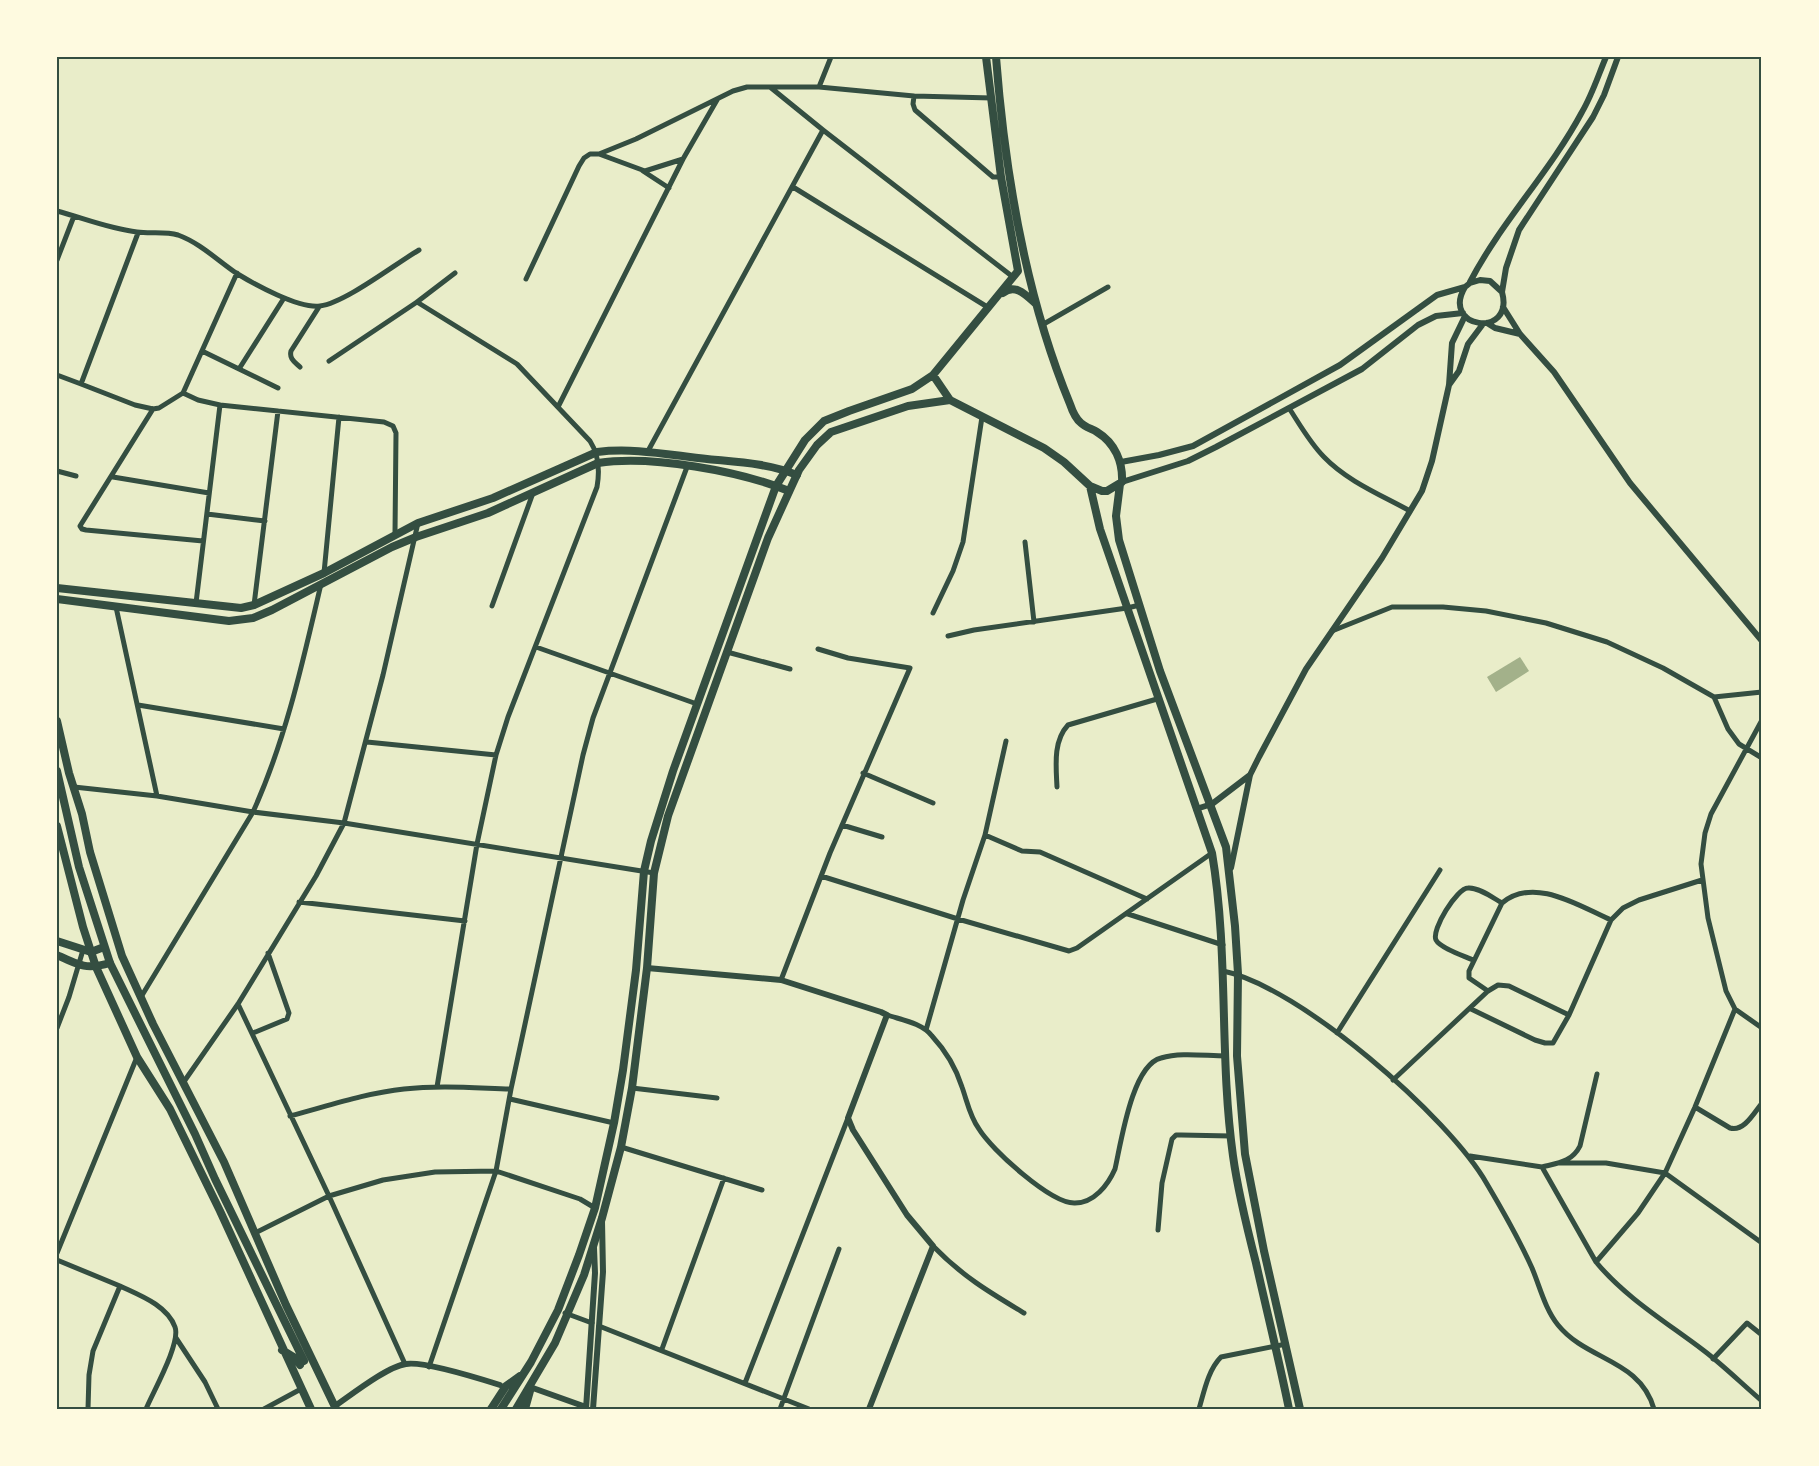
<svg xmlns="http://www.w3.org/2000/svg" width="1819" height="1466" viewBox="0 0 1819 1466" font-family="Spectral,serif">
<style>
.water{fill:#a3b18a}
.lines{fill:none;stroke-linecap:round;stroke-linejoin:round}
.minor{stroke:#344e41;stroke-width:5}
.tertiary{stroke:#344e41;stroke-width:6}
.secondary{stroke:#344e41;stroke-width:8}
.primary{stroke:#344e41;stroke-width:8}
.neatline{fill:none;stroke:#344e41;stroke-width:2}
</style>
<rect width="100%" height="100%" fill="#e9edc9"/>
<path class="water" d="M1520,657L1529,671L1496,692L1487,677Z"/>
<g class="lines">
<path class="minor" d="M831,57L819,87L914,96L992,98
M914,96L913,104L915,110L993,177H1001
M823,130L1013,277
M599,154L645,171L683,159L717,100
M643,171L669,188
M793,187L989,308
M57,211C83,218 110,229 137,232C150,234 165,231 178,235C200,243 217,260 236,273C254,284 299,309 320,306C345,303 395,264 419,250
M57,260L74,216
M526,279L579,166L584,158L590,154H599L636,139L733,91L747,87H770
M417,302L455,273
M1042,325L1108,287
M202,351L278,388
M329,361L417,302L517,364L590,441C599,455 600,470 597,487L508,717L496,755L477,844L437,1087
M300,367C295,362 289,359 291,351L319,307
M239,369L284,298
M57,375L81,384L138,233
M81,384L135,405L153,409L159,408L183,393L237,273
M183,393L198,400L220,405
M558,407L683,159
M1289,408C1300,425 1310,443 1324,457C1347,481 1381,495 1410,511
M153,409L80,526L82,529L86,530L203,541
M648,451L823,130L770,87H819
M57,471L76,476
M113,477L209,493
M207,514L265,521
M1025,542L1034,622
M324,573L339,417
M196,603L220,405L384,422L393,426L396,433L395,534
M254,605L278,411
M492,606L533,493
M116,607L157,796
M933,613L953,571L963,542L982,417
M1332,631L1392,607H1443L1486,611L1546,623L1607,642L1663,668L1714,697L1762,692
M948,636L974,630L1127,608L1140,605
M536,647L697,704
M727,652L790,669
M1714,697L1728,729L1739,744L1762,758
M138,705L284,729
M1762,720L1711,814L1705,833L1701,864L1708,918L1726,991L1735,1009L1762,1028
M367,742L496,755
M863,773L933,803
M74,787L157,796L253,812L344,823L654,873
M1057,787C1056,766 1053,741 1068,725L1157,699
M842,825L882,837
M985,835L1006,741
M821,876L958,919L1069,951L1077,948L1212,853
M299,902L465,921
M1128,914L1223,945
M1473,960C1464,956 1440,948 1436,940C1431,930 1457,888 1468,888C1479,887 1493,898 1502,903
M1223,971C1299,986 1449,1117 1487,1184C1503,1211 1519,1239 1532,1268C1540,1287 1545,1309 1558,1325C1587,1361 1640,1359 1654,1409
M781,980L830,853L910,668L848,658L818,649
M1488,991L1469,978V971L1502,903C1534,876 1579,906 1611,920
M141,997L253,812C286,739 303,661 321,584
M238,1004L329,1196L405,1364
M1471,1009L1535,1040L1545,1043H1553L1569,1015L1611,920L1623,908L1639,900L1702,880
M887,1015C902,1020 922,1023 932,1036C945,1050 956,1068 962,1087C967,1101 970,1117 979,1129C991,1149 1051,1204 1075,1203C1094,1203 1108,1185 1115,1169C1121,1143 1132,1065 1161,1058C1181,1052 1205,1056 1226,1056
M57,1028L69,997L83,950
M926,1030L963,900L985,835L1022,851L1040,852L1147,899
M253,1033L287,1019L289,1013L268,953
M1337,1033L1440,870
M1393,1080L1488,991L1498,985L1509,986L1569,1015
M183,1083L238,1004L316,876L344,823L383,675L418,523
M632,1088L717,1098
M510,1099L614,1123
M1695,1107L1730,1128C1744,1132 1754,1113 1762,1103
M290,1116C328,1106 366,1093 404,1089C439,1085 476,1088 511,1089
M621,1147L762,1190
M1470,1156L1542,1167L1596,1262L1638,1213L1665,1173L1695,1107L1735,1009
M1560,1163H1606L1665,1173L1762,1243
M1542,1167C1558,1163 1572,1162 1580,1146L1597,1074
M1158,1230L1162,1183L1172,1139L1176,1135H1181L1231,1136
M255,1233L329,1196L383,1180L435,1172L496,1171L580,1199L595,1208
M933,1246C962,1276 989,1292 1024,1313
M57,1253L137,1057
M57,1260L120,1286L93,1351L89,1375L88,1409
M1596,1262C1626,1298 1666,1322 1703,1350C1723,1365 1742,1384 1762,1401
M120,1286C139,1295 167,1305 175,1327C181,1343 153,1392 146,1409
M565,1313L592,1323
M599,1326L809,1409
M176,1338L205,1382L218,1409
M662,1349L724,1178
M1713,1359L1747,1323L1762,1335
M429,1367L496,1171L511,1089L583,755L593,718L687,467
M745,1383L848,1118
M264,1409L301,1389
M780,1409L839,1249
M1199,1409C1204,1392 1208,1370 1221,1357L1286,1344"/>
<path class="tertiary" d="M1470,282C1501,222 1550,172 1582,112C1592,95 1598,76 1606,57
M1502,292L1506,268L1519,230L1593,117L1604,95L1618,57
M1503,307L1520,334L1554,372L1630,483L1762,641
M1487,323L1495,328L1520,334
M1449,385L1459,371L1468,344L1483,324
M1121,462L1159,455L1193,446L1340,365L1437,295L1465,287L1470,283L1480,280L1490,281L1502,292C1515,339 1440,329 1465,287
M1122,482L1188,461L1216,447L1362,369L1418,325L1436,316L1463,313
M1196,809L1212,804L1250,775
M1231,868L1250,775L1259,757L1306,669L1382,558L1422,491L1432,461L1449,385L1452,343L1465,316
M647,968L781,980L881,1012L887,1015L848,1118L853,1130L907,1215L933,1246L869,1409
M530,1387L586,1407
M335,1406C351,1395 388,1366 406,1364C423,1361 481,1379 500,1385
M586,1409L595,1273L594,1248
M593,1409L603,1272L602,1221"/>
<path class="secondary" d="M57,588L241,608L254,605L324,573L418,523L493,498L597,452C628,448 659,453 690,457C726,462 763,461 797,475
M57,599L229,621L253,618L272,610L392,547L416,537L488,513L598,463C652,455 739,471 789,491
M57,941L91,952L104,947
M57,955C78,965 86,970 110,963"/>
<path class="primary" d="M1003,293C1015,283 1026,295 1035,303
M933,375L950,400
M1120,484L1116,516L1119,540L1160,671L1226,847L1235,926L1238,974L1237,1056L1245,1154L1264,1251L1300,1409
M1090,486L1100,529L1212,853C1229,954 1219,1056 1233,1156C1238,1192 1247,1228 1256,1263C1267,1312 1279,1360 1289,1409
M57,721L69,773L82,814L90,852L122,956L153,1024L224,1162L286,1305L336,1409
M57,771L79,867L110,963L195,1134L215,1179L304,1361
M57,826L83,927L96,967L137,1057L170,1109L220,1211L311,1409
M282,1350L295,1358L300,1365
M491,1409L506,1386L520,1376
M501,1409L531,1362L558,1310L579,1255L595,1208L614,1123L623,1070L636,970L644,871L651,841L673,771L776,486L805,440L824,421L849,411L912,389L933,375L1018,271L1001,177L986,57
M516,1409L555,1343L584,1275L602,1218L621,1147L632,1088L647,968L654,873L668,816L768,538L799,470L817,445L831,432L908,406L950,400L1044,448L1064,462L1090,486L1102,491H1107L1122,482C1123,462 1115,443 1097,432C1092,429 1085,427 1081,423C1076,419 1072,410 1070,404C1025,295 1005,174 996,57
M525,1409L530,1391"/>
</g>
<rect width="1819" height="1466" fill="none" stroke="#fefae0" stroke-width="117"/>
<rect x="58" y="58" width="1702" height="1350" class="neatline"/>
</svg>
